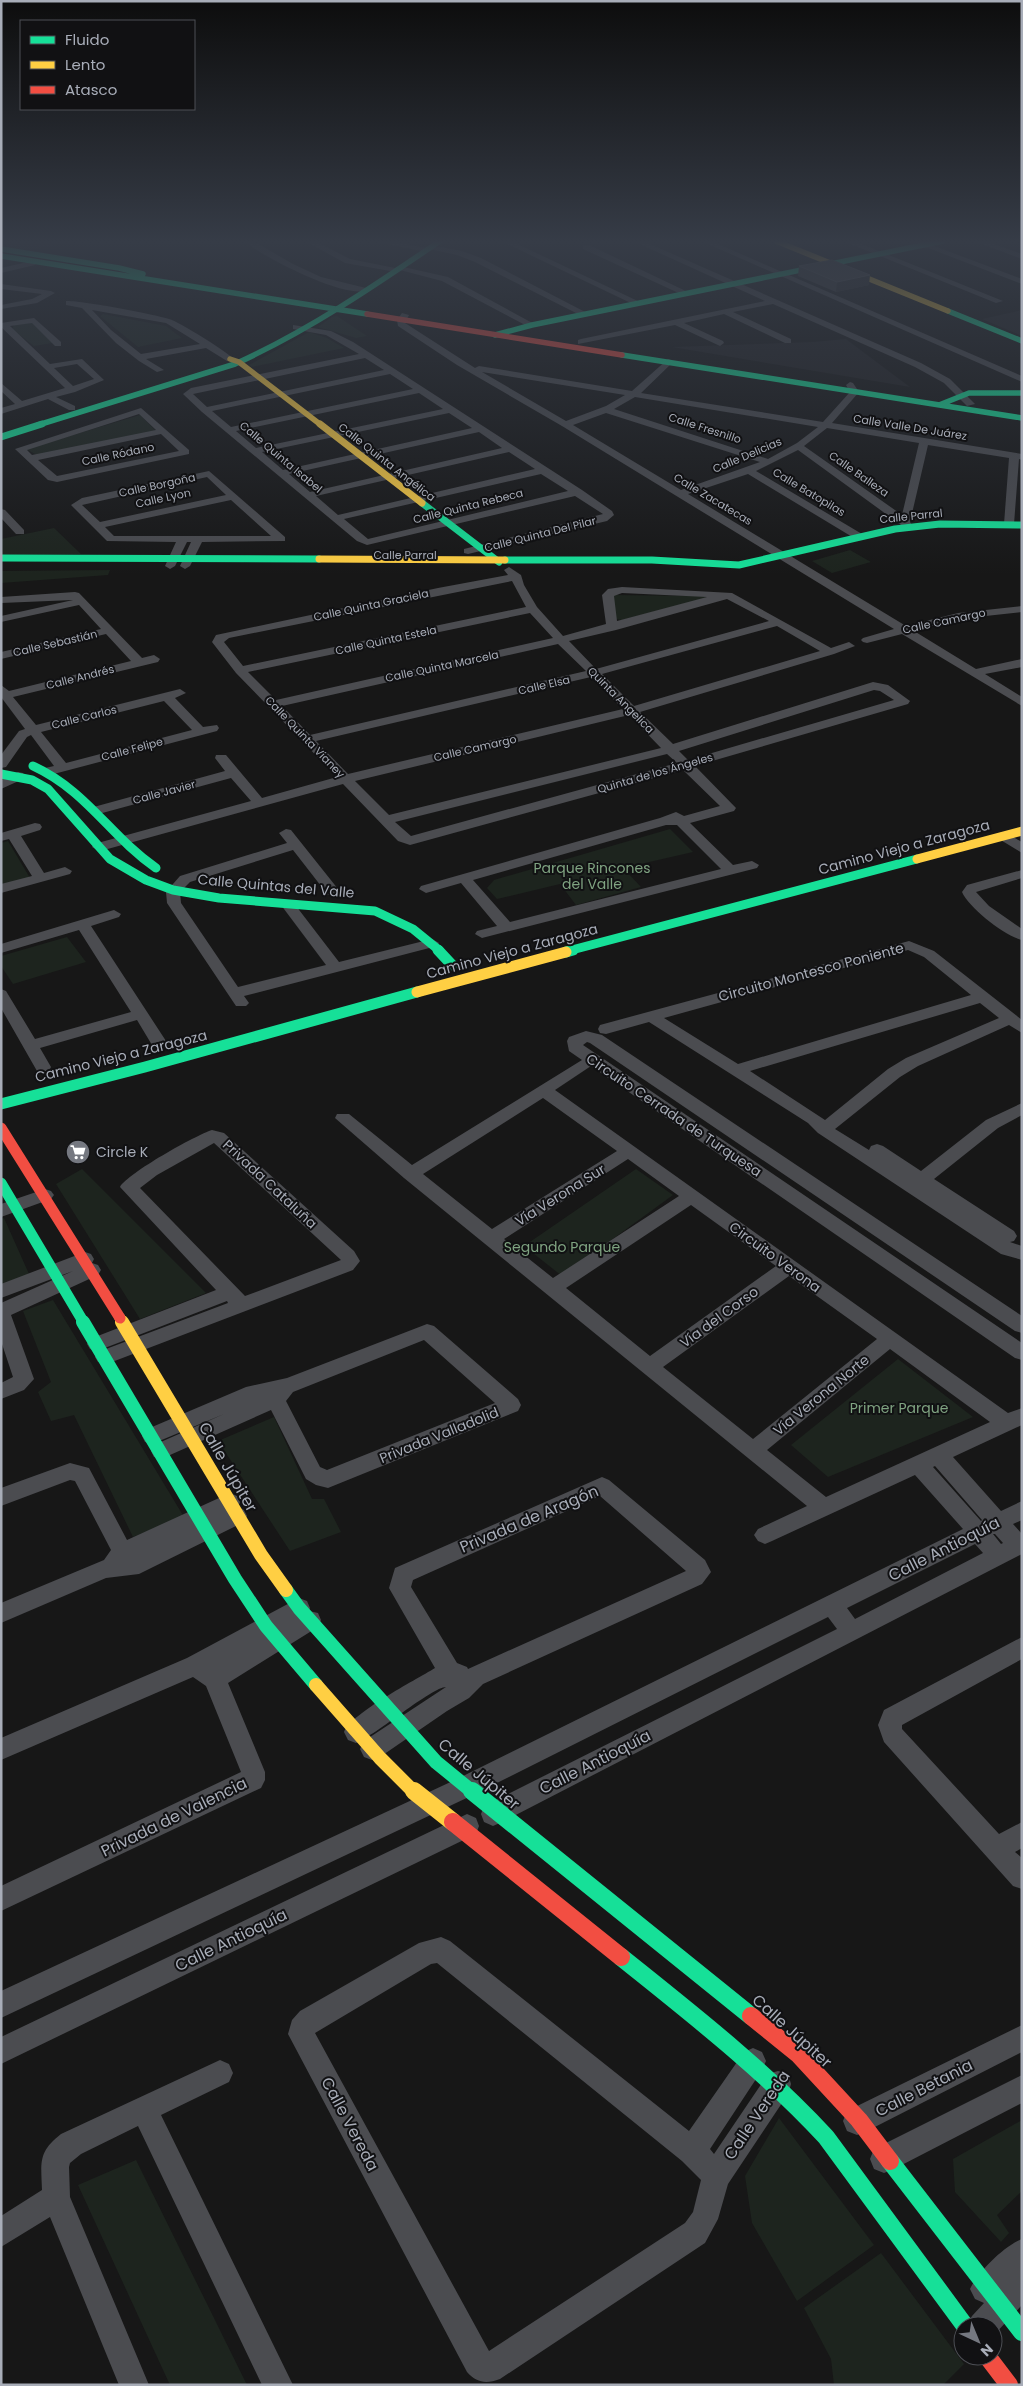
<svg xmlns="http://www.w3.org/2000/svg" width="1023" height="2386" viewBox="0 0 1023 2386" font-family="Poppins,sans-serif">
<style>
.built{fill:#212123}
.green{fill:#1d241e}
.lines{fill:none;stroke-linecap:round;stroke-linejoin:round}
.street{fill:#4b4c50;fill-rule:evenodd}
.fast-far5{stroke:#16e098;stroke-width:5.5}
.fast-far4{stroke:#16e098;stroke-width:7}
.fast-far3{stroke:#16e098;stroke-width:9}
.fast-far2{stroke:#16e098;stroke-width:11}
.fast-far1{stroke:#16e098;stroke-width:14}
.fast{stroke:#16e098;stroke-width:18}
.slow-far5{stroke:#ffcf43;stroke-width:5.5}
.slow-far4{stroke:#ffcf43;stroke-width:7}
.slow-far3{stroke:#ffcf43;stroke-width:9}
.slow-far2{stroke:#ffcf43;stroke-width:11}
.slow-far1{stroke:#ffcf43;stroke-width:14}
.slow{stroke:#ffcf43;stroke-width:18}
.jam-far2{stroke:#f24e42;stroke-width:5.5}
.jam-far1{stroke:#f24e42;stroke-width:11}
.jam{stroke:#f24e42;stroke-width:18}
.wall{fill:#3d3d3f}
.shaded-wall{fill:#29292a}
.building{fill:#49494c;stroke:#58595d}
.labels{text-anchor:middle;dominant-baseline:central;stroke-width:4;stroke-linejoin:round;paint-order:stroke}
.far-street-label{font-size:11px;fill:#a8adb8;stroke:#111113}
.street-label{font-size:14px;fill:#a8adb8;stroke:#111113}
.park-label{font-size:14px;fill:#7fa381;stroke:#111113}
.poi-label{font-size:14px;fill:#a8adb8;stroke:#111113;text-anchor:start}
.near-street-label{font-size:16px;fill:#a8adb8;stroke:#111113}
</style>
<rect width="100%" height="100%" fill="#171717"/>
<path class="built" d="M1,241H78L27,250L1,245Z
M1022,310V336L982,319Z
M846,339L910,387L672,347L812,342Z"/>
<path class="green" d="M103,314L166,326L182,338L138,347L100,316Z
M337,316L367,336L356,338L318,327L332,317Z
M29,323H34L53,343L34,346L12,329L14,325Z
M309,332L327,338L344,348L252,367L249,365Z
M140,415L157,432L37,455L26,449Z
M54,528L81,554L1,555V539Z
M850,550L871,562L832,573L812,561Z
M110,570L108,575L1,583V571Z
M612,595L704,596L707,598L622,620L615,619Z
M670,829L693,852L623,868L641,887L576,905L560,884L497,899L487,888L494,880Z
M8,841L30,878L1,886V843Z
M67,937L86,962L13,984L1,966V956Z
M82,1169L206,1293L140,1319L56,1184Z
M636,1169L673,1195L562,1276L524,1246Z
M4,1218L29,1274L1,1285V1219Z
M53,1300L184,1517L133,1537L74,1415L51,1421L38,1392L51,1382L23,1311Z
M898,1359L973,1417L828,1477L791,1445Z
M274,1417L312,1499H324L341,1532L290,1551L218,1441Z
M779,2118L874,2245L797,2301L752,2223L745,2176Z
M1022,2120V2191L997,2215L1009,2233L1001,2242L955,2192L953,2159Z
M136,2160L247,2385H170L78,2185Z
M881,2253L964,2364L943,2385H834L831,2359L804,2308Z"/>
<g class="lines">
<path class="street" d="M244,241H253L293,264L321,277L370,289C351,303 261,256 244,241Z
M305,241H315L350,259L395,268L399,266L448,277L536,325L529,327L442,281L400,270L396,272L345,263Z
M373,241H389L427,248L430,245L462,251L481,258L589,314L582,316L475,262L457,255L429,249L426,252Z
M501,241H511L642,303L635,305Z
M633,241H643L921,363L950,379L975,404L967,406L944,383L915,367L773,304L733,312L791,339V343H785L724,314L684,323L723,341L724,343L720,346L675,325L578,344V340L581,339L765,301Z
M701,241H711L1022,376V382Z
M843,241H854L1003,301L996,303Z
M910,241H921L1022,279V284Z
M974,241H985L1022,254V259Z
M583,245H589L690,293L683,295L583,249Z
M32,261L36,263L35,265L1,273V268Z
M1,284L51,291L55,293L37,303L1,309V305L32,299L42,294L1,289Z
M66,301C79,300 154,314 169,319C180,322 227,352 234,359L227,361L206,348L146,359L164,370L157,372L139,361L116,343L82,308L66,305ZM92,310L166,323L200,344L141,354L111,330Z
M402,313L409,315L405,323L475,368L479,366L632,391L668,359L671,360V364L641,393L823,422L850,392L846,385L850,382L853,383L859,392L832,423L1022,454V460L1019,459L1014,524L1009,527L1004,524L1009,458L928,445L910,522L913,527L908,530L798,450L756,471L862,534V538H854L748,474L688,494L906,626L958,613L1022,606V612L958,619L914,631L976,669L1022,659V667L985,674L1022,697V706L902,634L867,643L863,642L861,640L863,638L894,629L562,426L457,365L398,326L397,320ZM482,372L625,395L606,406L566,421ZM635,397L818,427L797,443L768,459L614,409ZM606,413L760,462L681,490L573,425ZM827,428L919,443L902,515L804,446Z
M34,318L61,342V346H55L32,323L10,326L50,364L82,359L104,380L75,392L56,397L75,406V410H69L48,399L1,414V408L15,404L1,391V383L22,401L65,388L1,327V323ZM77,364L94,379L73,386L54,368Z
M293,325L331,331L353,342L582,490L612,511L614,515L607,521L468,554L464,553V549L603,514L575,496L367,545L357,541L202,412L183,394L191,388L359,354L326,335L293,329ZM365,358L384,370L207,407L193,394ZM390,374L413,389L231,427L212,411ZM419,393L443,409L256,448L236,431ZM449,413L472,428L283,470L262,452ZM479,432L502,448L310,492L289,474ZM509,452L535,469L338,515L316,496ZM541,474L568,491L368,539L344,519Z
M141,408L189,450V454L57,482L48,480L15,449ZM139,414L156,430L32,455L27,450ZM161,434L179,451L57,476L38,460Z
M209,471L285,537V541L202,542L190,566L185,569L180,566L191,542H187L175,566L170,569L165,566L176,542L107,541L71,505L82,498ZM207,477L226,495L100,522L82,505ZM231,500L271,536H114L105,527Z
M1,509L5,510L24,530V534H16L1,518Z
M509,567L521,575L524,585L537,607L563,636L606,624L602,595L608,589L622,587L732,593L831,648L849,642L855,646L834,654L640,712L673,744L873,682L888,685L910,701L908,704L695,766L736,808L734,811L690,823L733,865L752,861L759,865L757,868L482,938L475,934L477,931L497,926L461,883L426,893L419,889L421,886L660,818L676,812L684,816L720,806L683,770L410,845L398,841L343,784L104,850L99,851L92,847L94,844L251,801L231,778L95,815L88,811L90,808L225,771L215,758L216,755H226L262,798L337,777L236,673L212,642L216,635L438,588L508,575L504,570ZM512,581L526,607L243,666L224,642L229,638ZM622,593L707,597L617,621L614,596ZM727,599L769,621L596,669L569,641L616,630ZM530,613L553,638L276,700L248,672ZM777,626L820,651L634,706L602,674ZM558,644L586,671L310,735L282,706ZM591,677L623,709L348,774L316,741ZM874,690L880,691L894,700L688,760L679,751ZM629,715L661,748L389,815L355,781ZM667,754L677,763L411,836L395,822ZM666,825H677L721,869L510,922L473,880Z
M75,592L79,593L142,658L154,655L160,659L158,662L13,697L36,725L180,689L186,693L175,698L203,727L217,725L219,728L217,731L50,775L43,771L45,768L54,766L31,735L27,737L6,767L1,768V755L19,731L25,729L1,697V685L9,691L131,661L106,634L1,659V652L101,629L79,605L1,622V616L73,600L1,603V597ZM164,701L192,730L66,763L41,732Z
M18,772L23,773L25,776L23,779L1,789V780Z
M35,823L40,824L42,827L40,830L21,836L44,873L65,867L72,871L70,874L1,893V884L32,876L9,839L1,841V833Z
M286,829L291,830L338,889L340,892L338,895H328L293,850L190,882L180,892L181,903L238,987L326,965L281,905L288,901L293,902L339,962L432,939L439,943L437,946L244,996L249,1003L246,1006H236L167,903L166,892L180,876L287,843L279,833Z
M1004,832L1022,842V853L999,839L997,836L999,833Z
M1022,870V878L976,892L989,906L1022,929V940C1005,936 969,908 962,892L967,885Z
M114,910L121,914L119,917L91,926L166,1041L164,1045H152L137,1020L40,1048L51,1067L49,1071H37L1,1008V989L6,991L35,1039L131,1012L79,930L1,953V944Z
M909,941L934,951L1022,1020V1033L1009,1025L918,1066L900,1077L835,1129L869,1150L871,1146L877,1144L883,1146L921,1171L986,1120L1022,1103V1115L998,1128L934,1179L1014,1231L1017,1236L1014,1241L1010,1242L1022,1246V1260L1001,1254L818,1133L808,1123L649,1022L606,1034L600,1033L598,1029L600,1025ZM908,950L924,957L971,995L738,1064L664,1018ZM980,1003L999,1018L906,1058L888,1069L825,1120L750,1071Z
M586,1031L602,1035L1022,1316V1333L1015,1331L590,1043L587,1042L583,1045L1022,1343V1360L1015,1358L591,1066L555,1090L1008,1413L1022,1408V1425L953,1457L1001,1511L1022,1501V1520L1013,1524L1022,1534V1554L502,1822L493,1826L484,1822L481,1814L484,1806L837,1629L828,1617L473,1795L1,2018V1991L457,1779L963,1529L915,1475L772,1541L765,1544L758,1541L754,1535L758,1529L807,1506L404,1178L335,1118L337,1114H349L412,1165L582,1060L569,1051L567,1041L569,1037ZM543,1098L617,1151L492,1229L423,1174ZM628,1159L679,1196L553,1278L504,1239ZM691,1205L776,1266L650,1356L566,1288ZM789,1276L877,1339L753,1439L663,1367ZM890,1349L990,1422L826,1497L767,1450ZM935,1466L982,1520L981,1521L933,1467ZM993,1534H995L1003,1543L1001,1544ZM975,1544L983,1553L855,1619L847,1608Z
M212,1130L224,1133L354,1251L360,1261L353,1270L112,1362L105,1364L98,1362L95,1357L98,1352L228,1303L227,1301L97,1351L90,1349L87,1344L90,1339L216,1290L120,1187C128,1173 196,1135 212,1130ZM214,1143L341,1260L245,1296L140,1188L157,1175Z
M45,1189L51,1191L54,1195L51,1199L1,1217V1204Z
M85,1252L91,1254L94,1259L92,1263L98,1265L101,1270L98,1275L11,1315L34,1379L24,1390L1,1399V1383L13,1377L1,1341V1303L73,1271L1,1298V1284Z
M427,1324L434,1326L518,1399L521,1405L518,1411L328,1488L316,1485L306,1479L271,1410L161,1459L154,1457L151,1451L154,1445L224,1414L152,1444L145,1442L142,1436L145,1430L246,1387L287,1378ZM424,1340L495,1403L327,1470L320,1467L286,1401L293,1392Z
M70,1463L89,1468L127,1540L230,1493L237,1496L240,1502L238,1507L244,1510L247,1516L244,1522L139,1574L106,1578L1,1623V1603L104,1560L111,1550L75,1481L70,1480L1,1506V1488Z
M602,1477L609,1480L705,1560L711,1572L702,1584L483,1684L469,1698L447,1711L380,1757L372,1760L364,1757L360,1749L364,1741L446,1687C432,1687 376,1735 356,1743L348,1740L344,1732C353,1712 414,1681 435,1668L389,1588L395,1568ZM600,1496L686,1571L468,1669L467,1667L457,1663L411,1587L413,1580Z
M299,1598L307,1601L310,1608L309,1611L318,1613L321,1620L318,1627L228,1683L265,1772V1780L261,1788L1,1911V1886L241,1772L206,1686L193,1677L1,1760V1738L187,1658Z
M1022,1637V1659L902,1725V1729L999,1834L1022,1822V1848L1015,1852L1022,1858V1889L1013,1886L884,1742L878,1725L884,1710Z
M467,1814L476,1818L479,1826L476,1834L1,2064V2037Z
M441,1937L450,1941L689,2131L744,2052L753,2048L762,2052L766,2061L762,2070L710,2149L714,2154L768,2074L778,2071L788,2074L791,2084L788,2094L728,2184L718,2219L705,2243L500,2379C486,2384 477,2383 467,2372L288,2034L292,2020L300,2011L419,1943ZM437,1963L682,2161L701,2180L693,2212L685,2223L489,2351L315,2033L431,1964Z
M1022,2025V2052L867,2131L857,2135L847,2131L843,2121L847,2111Z
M220,2060L229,2064L233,2073L229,2082L161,2115L293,2385H262L138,2126L81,2154L70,2163L69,2167L70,2197L149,2385H119L50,2217L1,2247V2216L42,2190C41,2162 38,2152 61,2134Z
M1022,2075V2103L894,2169L884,2173L874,2169L870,2159L874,2149Z
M1022,2239V2305L993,2336V2326H967L972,2316L984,2303L975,2299L970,2289C978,2272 1004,2246 1022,2239Z"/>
<path class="fast-far5" d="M1,249L119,268L143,274
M1,256L367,314
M948,311L1022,341
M495,335L532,325L943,241
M622,355L1022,418
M939,405L969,393H1022
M38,425L235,364C308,331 374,286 440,241"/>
<path class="fast-far4" d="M1,437L42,424
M422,503L499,562
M1,558L319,559
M505,560H652L739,565L895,529L940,524L1022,525"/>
<path class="fast-far3" d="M33,766C87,791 109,835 156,868
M1,774L32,780L48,789L110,859L146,880L173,890L219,898L375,911L413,929L440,951
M568,951L917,859"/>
<path class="fast-far2" d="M438,950L452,965
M566,952L573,950
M1,1104L145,1067L417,992
M1,1183L84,1323"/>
<path class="fast-far1" d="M83,1322L235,1579L266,1626L316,1685
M286,1590L299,1608L436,1762L474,1793"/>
<path class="fast" d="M472,1791L751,2016
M621,1957C692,2014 764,2070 826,2137L965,2326
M890,2161L1022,2332"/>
<path class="slow-far5" d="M776,241L948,311
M230,359L239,362L321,425"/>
<path class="slow-far4" d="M320,424L422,503
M319,559L505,560"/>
<path class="slow-far3" d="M917,859L1022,831"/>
<path class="slow-far2" d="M417,992L566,952
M120,1318L123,1323"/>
<path class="slow-far1" d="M122,1322L261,1555L286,1590
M316,1685L380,1758L415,1793"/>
<path class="slow" d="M414,1791L453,1822"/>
<path class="jam-far2" d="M367,314L622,355"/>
<path class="jam-far1" d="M1,1128L120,1318"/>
<path class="jam" d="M453,1822L621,1957
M751,2016L798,2054L859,2120L890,2161
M987,2356L1009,2385"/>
</g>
<path class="wall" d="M799,266L869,285L836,292L798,276Z"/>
<path class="shaded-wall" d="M870,275L869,285L836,292L837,282Z"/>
<path class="building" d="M832,260L870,275L837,282L799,266Z"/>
<linearGradient id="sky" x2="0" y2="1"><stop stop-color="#0d0d0d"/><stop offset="0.42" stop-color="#363c47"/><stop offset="1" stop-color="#363c47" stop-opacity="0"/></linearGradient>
<rect width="1023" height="575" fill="url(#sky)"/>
<defs>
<g id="supermarket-disc" transform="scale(1.25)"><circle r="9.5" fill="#757880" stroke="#111113"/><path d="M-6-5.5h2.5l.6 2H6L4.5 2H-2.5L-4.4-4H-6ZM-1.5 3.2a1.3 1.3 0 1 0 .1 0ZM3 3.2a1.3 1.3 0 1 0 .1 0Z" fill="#fff"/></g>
</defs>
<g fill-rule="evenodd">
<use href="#supermarket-disc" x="78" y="1152"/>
</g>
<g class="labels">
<g class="far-street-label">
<text transform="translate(910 427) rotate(9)">Calle Valle De Juárez</text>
<text transform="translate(705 428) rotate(18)">Calle Fresnillo</text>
<text transform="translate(118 454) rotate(-12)">Calle Ródano</text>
<text transform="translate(747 455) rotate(-23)">Calle Delicias</text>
<text transform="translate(281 457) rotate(40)">Calle Quinta Isabel</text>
<text transform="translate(387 462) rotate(38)">Calle Quinta Angélica</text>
<text transform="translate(859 474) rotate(35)">Calle Balleza</text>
<text transform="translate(157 485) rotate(-12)">Calle Borgoña</text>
<text transform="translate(809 492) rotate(31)">Calle Batopilas</text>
<text transform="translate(163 498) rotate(-12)">Calle Lyon</text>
<text transform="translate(713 499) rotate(31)">Calle Zacatecas</text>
<text transform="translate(468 506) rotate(-14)">Calle Quinta Rebeca</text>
<text transform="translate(911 516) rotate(-6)">Calle Parral</text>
<text transform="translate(540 534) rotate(-14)">Calle Quinta Del Pilar</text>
<text x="405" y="555">Calle Parral</text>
<text transform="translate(371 605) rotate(-12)">Calle Quinta Graciela</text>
<text transform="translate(944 621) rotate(-12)">Calle Camargo</text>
<text transform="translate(386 640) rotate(-12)">Calle Quinta Estela</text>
<text transform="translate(55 643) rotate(-13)">Calle Sebastián</text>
<text transform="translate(442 666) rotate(-12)">Calle Quinta Marcela</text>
<text transform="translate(80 677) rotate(-14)">Calle Andrés</text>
<text transform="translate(544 685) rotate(-13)">Calle Elsa</text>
<text transform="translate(621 700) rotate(45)">Quinta Angelica</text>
<text transform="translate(84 717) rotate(-14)">Calle Carlos</text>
<text transform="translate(305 737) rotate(46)">Calle Quinta Vianey</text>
<text transform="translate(475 748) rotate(-13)">Calle Camargo</text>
<text transform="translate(132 749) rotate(-15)">Calle Felipe</text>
<text transform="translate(655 773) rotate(-16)">Quinta de los Ángeles</text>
<text transform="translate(164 792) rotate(-15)">Calle Javier</text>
</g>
<g class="street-label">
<text transform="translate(904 847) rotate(-15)">Camino Viejo a Zaragoza</text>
<text transform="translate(276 886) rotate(5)">Calle Quintas del Valle</text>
<text transform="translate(512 951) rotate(-15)">Camino Viejo a Zaragoza</text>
<text transform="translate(811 972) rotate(-15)">Circuito Montesco Poniente</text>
<text transform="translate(121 1056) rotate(-14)">Camino Viejo a Zaragoza</text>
<text transform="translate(674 1115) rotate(34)">Circuito Cerrada de Turquesa</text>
<text transform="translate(270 1184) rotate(43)">Privada Cataluña</text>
<text transform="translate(560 1195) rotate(-32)">Vía Verona Sur</text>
<text transform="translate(775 1257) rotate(36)">Circuito Verona</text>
<text transform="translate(719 1317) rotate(-36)">Vía del Corso</text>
<text transform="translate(821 1395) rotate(-39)">Vía Verona Norte</text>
<text transform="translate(439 1435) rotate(-22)">Privada Valladolid</text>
</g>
<g class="park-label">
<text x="592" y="868">Parque Rincones<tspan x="592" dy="16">del Valle</tspan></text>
<text x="562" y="1247">Segundo Parque</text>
<text x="899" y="1408">Primer Parque</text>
</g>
<g class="poi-label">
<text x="96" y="1152">Circle K</text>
</g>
<g class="near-street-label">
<text transform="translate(228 1467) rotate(60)">Calle Júpiter</text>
<text transform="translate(529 1519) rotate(-23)">Privada de Aragón</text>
<text transform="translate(944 1549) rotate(-27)">Calle Antioquía</text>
<text transform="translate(595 1762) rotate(-27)">Calle Antioquía</text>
<text transform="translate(479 1774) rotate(40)">Calle Júpiter</text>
<text transform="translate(174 1817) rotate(-26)">Privada de Valencia</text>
<text transform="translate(231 1940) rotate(-26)">Calle Antioquía</text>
<text transform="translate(792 2031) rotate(42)">Calle Júpiter</text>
<text transform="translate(924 2088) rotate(-27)">Calle Betania</text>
<text transform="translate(757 2115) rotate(-56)">Calle Vereda</text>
<text transform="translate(350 2124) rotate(62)">Calle Vereda</text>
</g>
</g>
<rect width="1023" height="2386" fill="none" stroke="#a8adb8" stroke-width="5"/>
<rect x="20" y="20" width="175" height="90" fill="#111113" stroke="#4d4f55"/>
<rect x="30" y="36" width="25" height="8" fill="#16e098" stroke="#4d4f55"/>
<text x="65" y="45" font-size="15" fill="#a8adb8">Fluido</text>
<rect x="30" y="61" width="25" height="8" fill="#ffcf43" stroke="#4d4f55"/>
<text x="65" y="70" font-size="15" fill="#a8adb8">Lento</text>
<rect x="30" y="86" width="25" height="8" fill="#f24e42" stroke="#4d4f55"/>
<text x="65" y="95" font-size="15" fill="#a8adb8">Atasco</text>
<g transform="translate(978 2341) rotate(136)"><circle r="24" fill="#111113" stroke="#4d4f55"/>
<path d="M0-4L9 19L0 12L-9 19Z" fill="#757880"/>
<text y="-8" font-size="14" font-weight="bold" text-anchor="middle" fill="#a8adb8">N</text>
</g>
</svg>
